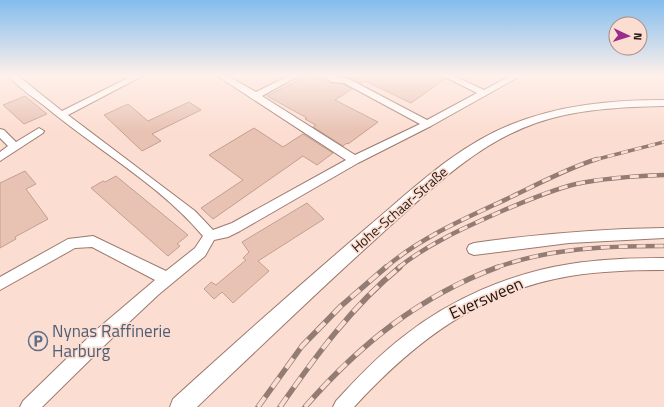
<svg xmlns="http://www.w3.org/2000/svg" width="664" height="407" viewBox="0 0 664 407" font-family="'Titillium Web',sans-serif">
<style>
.building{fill:#e8c2b3;stroke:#c39f90}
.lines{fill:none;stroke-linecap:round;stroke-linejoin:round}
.minor-casing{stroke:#9c796c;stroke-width:2}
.major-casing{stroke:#9c796c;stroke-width:2}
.minor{fill:#fff;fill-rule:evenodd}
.major{fill:#fff;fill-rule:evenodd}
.rail-far2-casing{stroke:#937c73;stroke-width:3.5}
.rail-far1-casing{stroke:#937c73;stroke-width:4.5}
.rail-casing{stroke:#937c73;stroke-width:5.5}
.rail-far2{stroke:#fcddd1;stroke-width:2.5;stroke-dasharray:7;stroke-linecap:butt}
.rail-far1{stroke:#fcddd1;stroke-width:3;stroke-dasharray:9;stroke-linecap:butt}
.rail{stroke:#fcddd1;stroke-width:4;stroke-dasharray:12;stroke-linecap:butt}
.labels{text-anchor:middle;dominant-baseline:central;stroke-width:3.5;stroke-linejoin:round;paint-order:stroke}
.street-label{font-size:14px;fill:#231610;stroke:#fcddd1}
.near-street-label{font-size:17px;fill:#231610;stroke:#fcddd1}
.near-service-label{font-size:17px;fill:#4e5e75;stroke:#fcddd1;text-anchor:start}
</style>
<rect width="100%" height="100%" fill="#fcddd1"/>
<path class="building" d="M301,75H316L331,83L344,84L352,89L335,100L378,122L348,144L347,143L343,146L313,127L316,125L305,119L307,118L267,96L299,80L297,79Z
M352,75H438L445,79L411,103L365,81L361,83L348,77Z
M25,96L47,114L24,124L3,105Z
M189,102L201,110L152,134L161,141L142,151L104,115L128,104L148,121Z
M254,128L283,147L303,134L333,153L317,165L303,156L213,219L201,208L243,180L209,155Z
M25,171L36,184L26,189L48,219L15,237L16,239L0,248V183Z
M116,176L188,235L177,244L180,246L168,256L91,188L103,181L105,182Z
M307,203L324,219L258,261L269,271L233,303L222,292L214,299L204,289L211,282L216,285L246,260L243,258L249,252L242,242Z"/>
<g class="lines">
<g class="minor-casing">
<path id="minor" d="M8,75H17L62,111L134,75H144L68,115L195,211L213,230L232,223L346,160L216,75H226L256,92L290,75H300L262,96L355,155L420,124L344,83L332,82L323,75C332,75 340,77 349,79L427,120L477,93L441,75H452L484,90L512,75H522L431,126L358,163L240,231L228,237L214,240L205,256L158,295L107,343L42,407H20L23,401L95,331L155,280L92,247L75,248L0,290V277L68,239L93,236L166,271L195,248L203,236C160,185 99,151 47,108C36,99 17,87 8,75Z
M39,128L44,131L43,133L0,161V152L8,146L0,138V129L4,130L16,142Z
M664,228V238L569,243L474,255L469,253L467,249L469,245L474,243C537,234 600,229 664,228Z
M664,258V270C632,270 601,271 570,276C480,291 414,342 354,407H333L336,401C357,378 379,355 404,336C451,299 511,273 570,264C601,259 632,258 664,258Z"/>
</g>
<g class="major-casing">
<path id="major" d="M664,100V106C621,107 577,109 536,123C473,145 426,194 378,237C316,293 257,350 197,407H170L173,399C238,340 303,282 370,225C414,188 456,147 510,125C559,105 611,100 664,100Z"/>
</g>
<use href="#minor" class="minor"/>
<use href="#major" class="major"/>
<g class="rail-far2-casing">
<path id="rail-far2" d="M594,160L664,142"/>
</g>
<g class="rail-far1-casing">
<path id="rail-far1" d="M385,268C422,236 469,217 513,196C540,183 568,168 597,159
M398,268C429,243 466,227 502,211C526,201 551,190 576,184C605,178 635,176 664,175
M495,268C550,248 606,246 664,246"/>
</g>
<g class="rail-casing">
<path id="rail" d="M258,407L302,346L341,306L386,267
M280,407C315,357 352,306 400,267
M305,407C360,344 420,296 498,267"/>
</g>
<use href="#rail-far2" class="rail-far2"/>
<use href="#rail-far1" class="rail-far1"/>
<use href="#rail" class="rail"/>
</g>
<linearGradient id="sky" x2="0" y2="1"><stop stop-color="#83bdee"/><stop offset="0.57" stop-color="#fef0ea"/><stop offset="1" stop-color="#fef0ea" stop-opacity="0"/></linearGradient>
<rect width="664" height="132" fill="url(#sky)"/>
<defs>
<g id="parking-ring" transform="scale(1)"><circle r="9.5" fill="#fcddd1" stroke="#5c6f8a" stroke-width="1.5"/><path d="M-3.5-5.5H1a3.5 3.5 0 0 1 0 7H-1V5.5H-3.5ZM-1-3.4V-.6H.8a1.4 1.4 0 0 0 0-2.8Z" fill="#5c6f8a"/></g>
</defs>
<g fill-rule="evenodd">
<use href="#parking-ring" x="38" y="341"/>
</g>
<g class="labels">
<g class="street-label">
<text transform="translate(399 209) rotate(-41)">Hohe-Schaar-Straße</text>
</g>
<g class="near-street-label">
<text transform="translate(486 298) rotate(-24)">Eversween</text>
</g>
<g class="near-service-label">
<text x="52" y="331">Nynas Raffinerie<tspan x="52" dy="20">Harburg</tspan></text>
</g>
</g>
<g transform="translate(628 36) rotate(94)"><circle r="19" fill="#fcddd1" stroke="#a58d84"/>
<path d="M0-3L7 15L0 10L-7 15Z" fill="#992c8d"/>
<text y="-6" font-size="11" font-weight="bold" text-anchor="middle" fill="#231610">N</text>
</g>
</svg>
